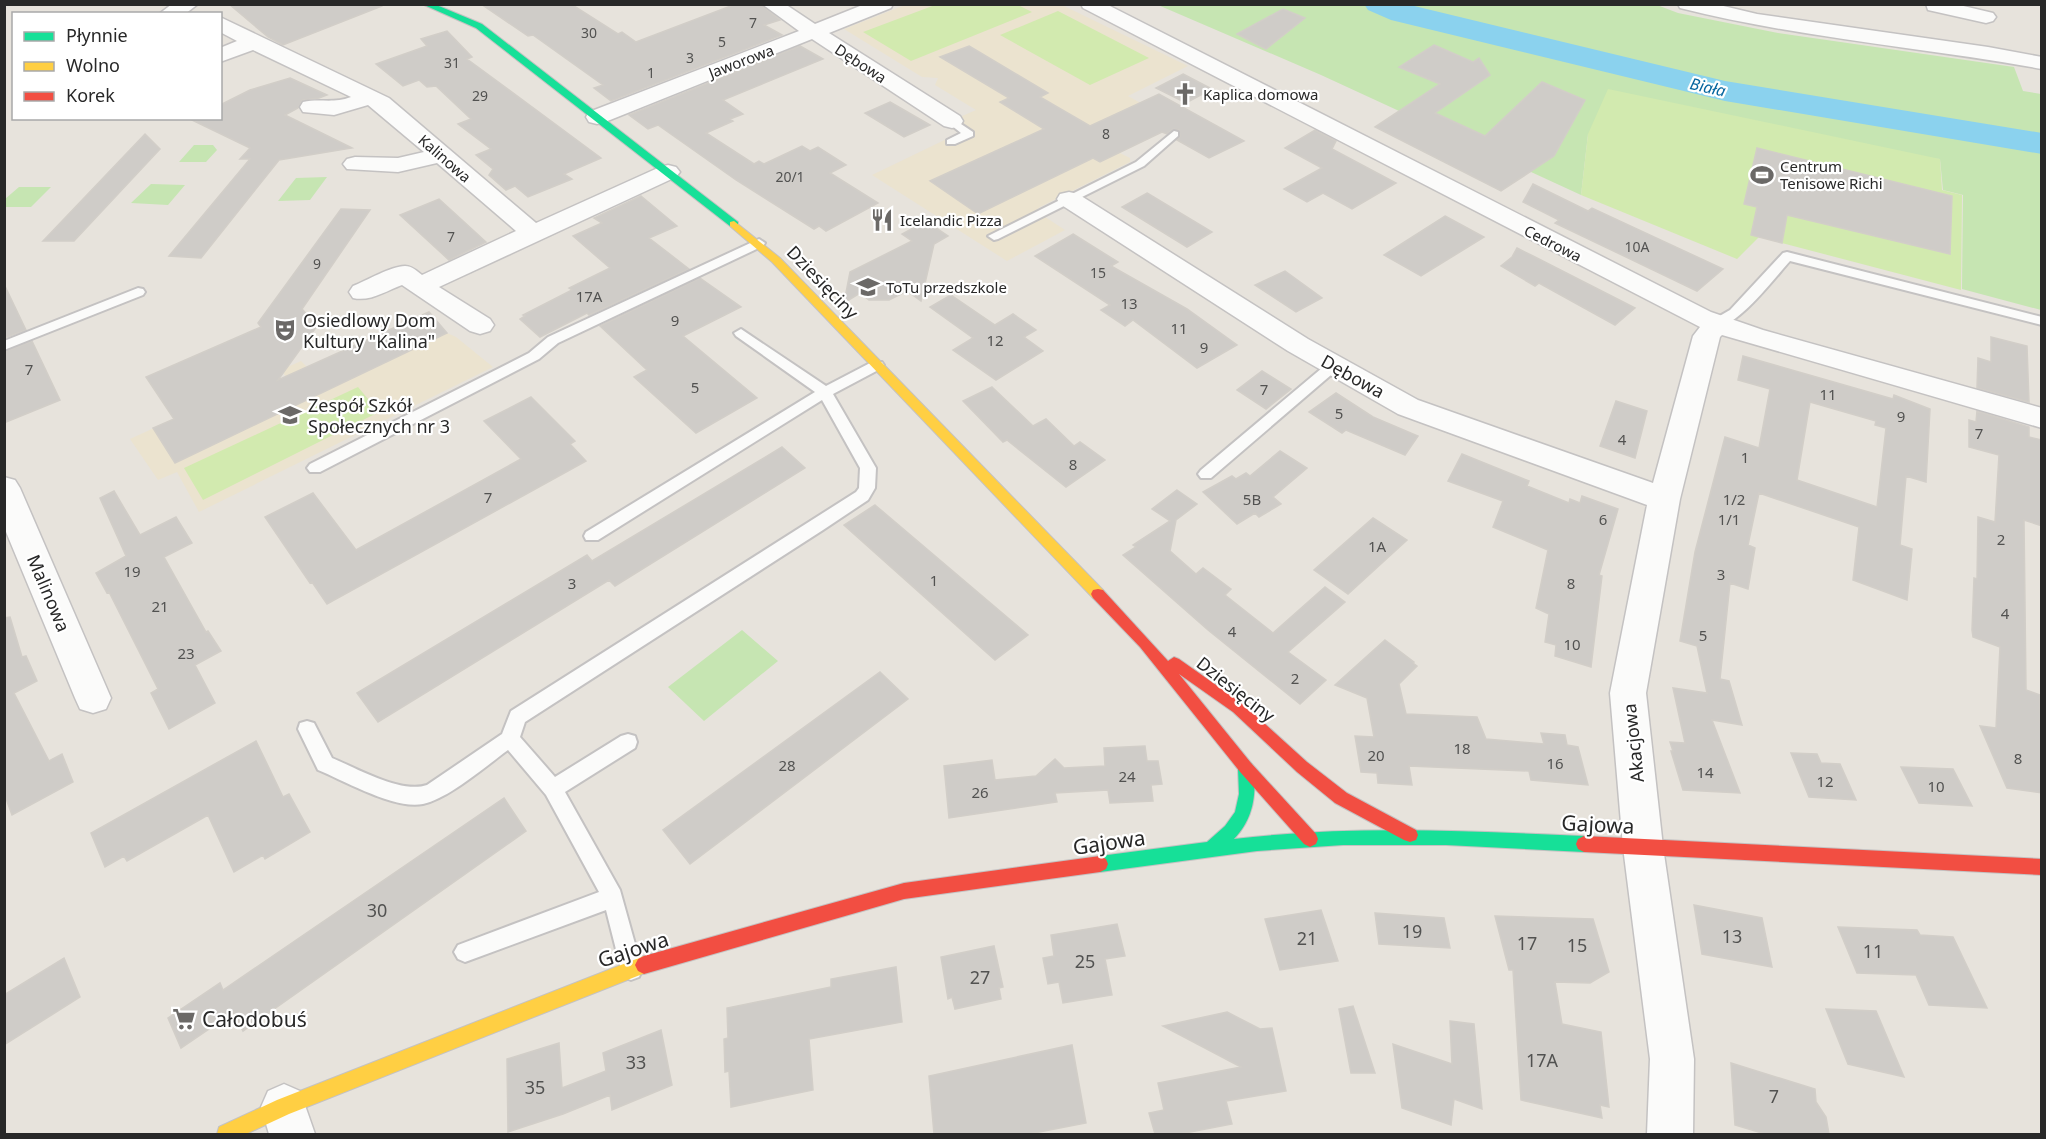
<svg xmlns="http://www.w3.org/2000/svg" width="2046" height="1139" viewBox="0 0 2046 1139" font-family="'Noto Sans',sans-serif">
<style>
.education{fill:#ebe3cf}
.green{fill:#c6e5b2}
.pitch{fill:#d2eaaf}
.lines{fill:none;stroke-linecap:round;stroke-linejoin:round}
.river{fill:#8bd2ee;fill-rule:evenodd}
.building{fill:#cfccc8;stroke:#d2cec8;stroke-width:1.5;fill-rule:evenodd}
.lane-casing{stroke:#c4c2c2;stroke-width:4}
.street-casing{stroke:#c4c2c2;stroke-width:3}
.fast-casing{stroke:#c4c2c2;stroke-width:2}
.slow-casing{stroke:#c4c2c2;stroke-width:2}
.jam-casing{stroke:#c4c2c2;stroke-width:2}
.lane{fill:#fbfbfa;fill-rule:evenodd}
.street{fill:#fbfbfa;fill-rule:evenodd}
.fast{fill:#16e098;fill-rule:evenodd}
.slow{fill:#ffcf43;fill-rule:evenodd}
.jam{fill:#f24e42;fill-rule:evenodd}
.labels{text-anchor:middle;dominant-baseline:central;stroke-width:4.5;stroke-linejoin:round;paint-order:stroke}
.far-number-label{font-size:14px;fill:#525251}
.far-street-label{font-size:15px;fill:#282828;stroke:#fff}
.far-poi-label{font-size:15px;fill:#282828;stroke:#fff;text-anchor:start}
.number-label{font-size:15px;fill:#525251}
.far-water-label{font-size:16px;font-style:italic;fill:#05659e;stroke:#fff}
.street-label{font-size:18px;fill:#282828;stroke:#fff}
.poi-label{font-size:18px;fill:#282828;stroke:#fff;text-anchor:start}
.near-number-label{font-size:18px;fill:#525251}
.near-street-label{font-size:21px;fill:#282828;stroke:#fff}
.near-poi-label{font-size:21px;fill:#282828;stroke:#fff;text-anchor:start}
</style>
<rect width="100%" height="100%" fill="#e7e3dc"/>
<path class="education" d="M905,5H1062L1188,66L1128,96L1171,120L1166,130L1120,153L1130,158V162L1040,207L1036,211L1065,230L1007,261L872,175L959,133L944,124L976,110L935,85L938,78L922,77L844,29Z
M429,311L447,333L456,337L493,367L199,512L177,472L158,480L130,439L226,395L231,401L286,377L281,370L301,361L307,367Z"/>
<path class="green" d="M1158,5H1657L1678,13L1778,33L2014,67L2023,91L2041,94V310L1962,289L1963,195L1943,190L1940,159L1588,134L1581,195L1321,75Z
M194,145H213L217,150L206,162H179Z
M327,177L310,200L278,201L296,178Z
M151,184L185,185L168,205L131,203Z
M19,187H51L31,207H5V199Z
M742,630L778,661L704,721L668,687Z"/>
<path class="pitch" d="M935,5H1018L1032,12L911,61L863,32Z
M1058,11L1149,58L1090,85L1000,35Z
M1608,89L1940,159L1942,190L1962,195L1961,290L1759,237L1737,259L1581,195L1588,134Z
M358,387L379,412L203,500L184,468Z"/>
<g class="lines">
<path class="river" d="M1364,4H1406L1725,81L2042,133V154L1725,101L1391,20L1368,10Z"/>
</g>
<path class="building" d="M229,4H382V6L283,45L268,37Z
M481,4H571L618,34L622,32L636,42L736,4H760L780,20L764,25L782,35L611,101L594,88L603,85L533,35L528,36Z
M1283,9L1305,18L1266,49L1237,34Z
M447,31L472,57L467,59L601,158L564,174L572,179L528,197L515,186L506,190L489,175L493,169L476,155L491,149L458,124L471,119L436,86L427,87L419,80L403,86L376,64L427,46L421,39Z
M1434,45L1473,62L1479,58L1490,75L1435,113L1485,136L1542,82L1585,100L1554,156L1501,191L1375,127L1440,84L1399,67Z
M800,46L823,59L723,100L743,114L730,119L733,121L706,133L754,164L759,161L764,164L802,146L810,151L818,147L846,165L830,173L878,203L826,231L819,226L814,229L736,180L658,125L648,129L629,115Z
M969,46L1048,93L1040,97L1090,126L1159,94L1244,141L1209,158L1177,140L1180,136L1179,130L1173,129L1167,134L1162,132L1100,162L1093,158L978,214L930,181L1044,129L1000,102L1009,98L940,57Z
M1183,74L1212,89L1186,103L1156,88Z
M290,78L327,95L319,98L303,100L298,108L285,115L352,148L279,160L201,258L169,256L250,159H240L250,148L192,120L220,118V105L250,90Z
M890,102L930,125L904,137L865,113Z
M1315,130L1336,141L1332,149L1396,183L1352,209L1323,193L1307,202L1284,189L1322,168L1285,148Z
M145,134L160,149L74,241H43Z
M1757,148L1952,196L1950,254L1787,215L1782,243L1751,235L1757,207L1744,204Z
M1533,184L1588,211L1592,208L1723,269L1697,291L1555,223L1559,220L1523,202Z
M1147,193L1212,232L1187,247L1122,207Z
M641,196L677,226L649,238L689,269L589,315L587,313L540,337L520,319L525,316L523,315L572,290L569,288L610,268L573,236L602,223L594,218Z
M439,199L462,220L486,242L449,260L400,215Z
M341,209L370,210L302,309L317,326L278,380L429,312L447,333L175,463L153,428L174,419L146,377L261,327L258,323Z
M1445,216L1484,237L1421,276L1384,255Z
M926,221L948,236L934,244L921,301L907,291L889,300H869L860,293L844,303L850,272L912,241L902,234Z
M1073,234L1118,262L1111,266L1187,309L1237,345L1197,368L1133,320L1125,326L1101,310L1110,305L1035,256Z
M1517,248L1533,256L1635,308L1615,325L1539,283L1535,286L1501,266L1512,257Z
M1285,271L1322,298L1296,312L1255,285Z
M700,278L741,307L683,336L757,398L696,433L634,377L647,370L600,326Z
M4,284L26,330L4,338Z
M951,295L995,325L1013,314L1036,330L1024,337L1043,351L996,380L953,350L973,338L930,307Z
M1991,337L2027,346L2029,402L1977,388L1978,358L1991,362Z
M32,341L60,400L4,423V352Z
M1743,356L1893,399L1894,395L1930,409L1926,482L1906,476L1900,545L1912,549L1907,600L1853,580L1859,527L1759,493L1748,545L1755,548L1748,589L1730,583L1720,679L1729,681L1742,725L1712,720L1740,793L1683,790L1671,751H1673L1670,742L1685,743L1673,688L1707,693L1697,646L1680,641L1695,552L1725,437L1759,448L1770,389L1738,380ZM1810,402L1876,421L1875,425L1886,428L1877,507L1797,480Z
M1262,371L1291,389L1266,409L1237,390Z
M992,387L1033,426L1046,419L1074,446L1080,442L1105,460L1066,487L1007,440L1003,442L963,401Z
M1336,393L1373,417L1418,436L1405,455L1346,430L1342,433L1309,412Z
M531,397L575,441L570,444L586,461L327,604L312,582L310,583L265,517L313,493L356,550L521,459L484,421Z
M1616,401L1647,411L1635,458L1600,446Z
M1977,411L2029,427V437L2042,440V526L2024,520L2026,690L2040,695L2042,793L2007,788L1980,726L1996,728L2000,647L1973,637L1972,630L1974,578L1977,579L1978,517L1995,522L1999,455L1969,447V420L1976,422Z
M782,447L805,468L615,586L609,580L378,722L357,693L587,555L592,561Z
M1280,451L1307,468L1273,497L1281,504L1259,517L1255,513L1237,524L1203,492L1232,476L1236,479L1246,473L1250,476Z
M1462,454L1529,481L1527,486L1569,503L1570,499L1580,503L1582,496L1618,509L1599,575L1602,576L1591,667L1555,656L1556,645L1545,642L1549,614L1536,608L1548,550L1493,527L1503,501L1448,481Z
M1177,490L1197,504L1176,520L1170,551L1196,574L1203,568L1231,589L1225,595L1273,633L1325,587L1345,602L1288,652L1326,680L1300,704L1208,630L1123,555L1136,547L1133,545L1170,521L1152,509Z
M114,491L140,535L176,517L192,543L164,557L206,632L208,631L221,651L195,665L215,703L169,729L151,693L158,689L109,592L107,593L96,573L126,556L100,498Z
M875,505L1028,635L995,660L844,525Z
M1373,518L1407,540L1348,594L1314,570Z
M10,617L22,657L26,656L37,681L14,693L49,761L62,754L73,782L12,815L4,793V618Z
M1385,640L1414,662L1413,663L1417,666L1399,684L1406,714L1477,717L1486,739L1544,744L1541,733L1565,735L1567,745L1578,747L1588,785L1531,780L1529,771L1409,766L1412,785L1378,783L1377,773L1361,772L1355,736L1374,737L1367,698L1335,685Z
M880,672L908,699L690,864L663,830Z
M256,741L283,797L289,794L310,832L265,859L263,855L234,872L208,815L127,861L124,856L105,867L91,833Z
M1145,746L1147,761H1158L1162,784L1151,785L1153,801L1110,803L1108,790L1055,793L1057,802L949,818L944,766L992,760L995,780L1036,776L1055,759L1064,768L1105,766L1104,748Z
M1791,753L1817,754L1821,763L1840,764L1856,800L1809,797Z
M1901,767L1953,769L1972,806L1919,803Z
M504,798L526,831L243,1031L234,1012L181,1048L168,1018L220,983L223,990Z
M1694,905L1762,918L1772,967L1702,954Z
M1321,910L1338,961L1280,970L1265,919Z
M1375,913L1444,918L1450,948L1379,944Z
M1495,916L1593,919L1609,972L1590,983L1555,982L1562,1024L1601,1032L1609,1107L1600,1105L1602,1118L1521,1100L1513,970H1509Z
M1117,924L1125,956L1105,959L1112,995L1063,1003L1059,982L1048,984L1043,958L1054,956L1051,935Z
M1838,927L1917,930L1920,935L1953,937L1987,1008L1929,1005L1916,975L1857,973Z
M994,946L1003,987L999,988L1001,999L955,1009L952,997L948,999L941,957Z
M64,958L80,997L4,1045V995Z
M896,967L902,1022L809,1039L813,1090L731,1107L729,1071L725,1072L724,1039L728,1038L727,1008L831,987V979Z
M1353,1006L1375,1073H1351L1339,1009Z
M1826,1009L1876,1011L1904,1077L1848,1064Z
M1227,1012L1260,1029L1272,1028L1286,1091L1226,1101L1232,1124L1180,1134H1155L1149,1113L1164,1110L1158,1083L1241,1067L1163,1026Z
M1450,1021L1474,1024L1482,1109L1454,1099L1451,1125L1402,1108L1393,1044L1452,1064Z
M661,1030L672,1085L612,1110L610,1095L563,1114L508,1132L507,1059L559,1043L562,1088L606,1071L603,1053Z
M1072,1045L1086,1123L1029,1134H934L929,1076Z
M1731,1063L1815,1089L1816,1102L1826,1117L1829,1134H1765L1735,1125Z"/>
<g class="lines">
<g class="lane-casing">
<path id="lane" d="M952,118L973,132V136L955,144H947V140L961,133L946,121Z
M1174,131L1178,132V136L1144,166L998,239L994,240L988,236L1136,162Z
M759,239L765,243L763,246L558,343L539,359L320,472H310L307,468L310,464L529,353L548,337Z
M1787,252L2042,317V325L1790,261C1775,277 1734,333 1711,327L1709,324L1711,321L1730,310L1783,253Z
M138,288L143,289L145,292L143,295L4,350V341Z
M741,329L826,386L872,362H882L884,365L882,368L833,394L876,468L875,488L868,500L823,530L525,722L520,737L555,777L621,736L628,734L635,736L637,742L635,748L565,792L620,890L642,969L639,977L631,980L623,977L606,910L465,962L458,959L454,952L458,945L599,892L546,795L508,750C486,766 448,799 423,804C395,810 345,781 318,770L298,729L300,723L307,721L314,723L332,758C356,768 401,794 427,785L502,734L511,711L856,492L859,488L860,468L822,400L598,540H586L584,536L586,532L815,392L736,336L734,333Z
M1333,361L1338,363L1340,366L1338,369L1211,478H1201L1198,474L1201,470L1328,363Z"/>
</g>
<g class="street-casing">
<path id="street" d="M172,4H198L185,14H159Z
M762,4H785L815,24L865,4H893L891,8L829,33L960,116L963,121L960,126L952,128L944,126L812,39L605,122L597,124L589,122L586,117L589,112L799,31Z
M1081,4H1106L1711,312L1763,330L2042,408V428L1722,335L1720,337L1680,499L1646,693L1663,847L1694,1059L1693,1134H1647L1650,1059L1623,847L1610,693L1647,505L1398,414L1288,351L1060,204L1057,199L1060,194L1069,192L1078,194L1308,339L1418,400L1653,483L1693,336L1700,327L1083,8Z
M1678,4H1715L1757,14L1988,47L2042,57V69C1921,47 1799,38 1680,8Z
M1926,4H1955L1993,13L1996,17L1993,21L1986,23L1928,10Z
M220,17L389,98L536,223L660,167L668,165L676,167L680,172L676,177L439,287L490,319L494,325L490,331L480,334L470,331L402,285C386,291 370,302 353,298L349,292L353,286C366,281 391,266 405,266C412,266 417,271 422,275L516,231L437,163L398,172L347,169L343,164L347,159L355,157L398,158L424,152L368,105L334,115L303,112L300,107L303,102C320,98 332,104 351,97L253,50L220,62V48L237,41L220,32Z
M4,477L15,480L20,488L111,698L106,709L93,713L80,709L75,698L4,527Z
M284,1084L300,1091L315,1134H269L261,1107L268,1091Z"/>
</g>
<g class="fast-casing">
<path id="fast" d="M422,4H434L482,24L738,222V226H730L476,28Z
M1246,761L1251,763L1254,768C1256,795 1254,818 1234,839C1351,825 1467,831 1584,836L1590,839L1592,844L1590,849L1584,852L1446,845H1343L1257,851L1100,872L1094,869L1092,864L1094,859L1100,856L1207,842L1225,826L1235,812L1239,794L1238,768L1241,763Z"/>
</g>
<g class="slow-casing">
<path id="slow" d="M734,221L780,258L1103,590L1105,594L1103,598H1093L772,262L730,226V222Z
M644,956L650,959L653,965L650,971L289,1114L246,1134H217L219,1127L277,1100Z"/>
</g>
<g class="jam-casing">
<path id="jam" d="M1098,589L1103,590L1168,661L1174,657L1179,659L1243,704L1307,762L1347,793L1416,830L1418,835L1416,840L1410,842L1404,840L1335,803L1297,772L1233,712L1179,674L1251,763L1316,834L1318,839L1316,844L1310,847L1304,844L1241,773L1140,647L1093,598L1091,594L1093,590Z
M1584,836L2042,859V875L1584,852L1578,849L1576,844L1578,839Z
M1100,856L1106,859L1108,864L1106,869L1100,872L904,899L644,974L638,971L635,965L638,959L644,956L904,883Z"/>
</g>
<use href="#lane" class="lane"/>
<use href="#street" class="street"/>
<use href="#fast" class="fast"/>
<use href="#slow" class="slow"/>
<use href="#jam" class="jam"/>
</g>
<defs>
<g id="church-bare" transform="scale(1.8)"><path d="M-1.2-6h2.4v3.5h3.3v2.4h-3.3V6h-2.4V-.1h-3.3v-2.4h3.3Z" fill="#6b6967" stroke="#fff" stroke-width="2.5" paint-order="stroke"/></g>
<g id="stadium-bare" transform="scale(1.8)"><path d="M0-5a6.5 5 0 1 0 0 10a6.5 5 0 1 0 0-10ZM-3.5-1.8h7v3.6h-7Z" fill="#6b6967" stroke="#fff" stroke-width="2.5" paint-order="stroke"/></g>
<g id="restaurant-bare" transform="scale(1.8)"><path d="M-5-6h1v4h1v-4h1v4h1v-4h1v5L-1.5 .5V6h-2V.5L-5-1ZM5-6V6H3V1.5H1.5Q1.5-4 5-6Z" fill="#6b6967" stroke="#fff" stroke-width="2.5" paint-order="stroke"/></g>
<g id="school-bare" transform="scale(1.8)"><path d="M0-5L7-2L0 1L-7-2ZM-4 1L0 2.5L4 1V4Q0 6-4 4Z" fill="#6b6967" stroke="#fff" stroke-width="2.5" paint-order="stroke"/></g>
<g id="theatre-bare" transform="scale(1.8)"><path d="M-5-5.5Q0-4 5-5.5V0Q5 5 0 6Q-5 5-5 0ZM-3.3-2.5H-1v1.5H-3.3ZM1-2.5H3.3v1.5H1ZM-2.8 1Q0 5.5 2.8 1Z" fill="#6b6967" stroke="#fff" stroke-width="2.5" paint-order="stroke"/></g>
<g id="supermarket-bare" transform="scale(1.8)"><path d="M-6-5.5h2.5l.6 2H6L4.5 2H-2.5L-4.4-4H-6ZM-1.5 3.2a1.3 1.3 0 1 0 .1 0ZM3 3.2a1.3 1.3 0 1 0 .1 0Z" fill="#6b6967" stroke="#fff" stroke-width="2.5" paint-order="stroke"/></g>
</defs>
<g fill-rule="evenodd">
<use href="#church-bare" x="1185" y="94"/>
<use href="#stadium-bare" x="1762" y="175"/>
<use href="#restaurant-bare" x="882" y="220"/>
<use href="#school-bare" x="868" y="287"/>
<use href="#theatre-bare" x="285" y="330"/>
<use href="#school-bare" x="290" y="415"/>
<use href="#supermarket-bare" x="184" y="1019"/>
</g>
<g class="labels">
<g class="far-number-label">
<text x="753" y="22">7</text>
<text x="589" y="32">30</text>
<text x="722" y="41">5</text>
<text x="690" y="57">3</text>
<text x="452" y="62">31</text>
<text x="651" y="72">1</text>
<text x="480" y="95">29</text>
<text x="1106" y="133">8</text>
<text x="790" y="176">20/1</text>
<text x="451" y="236">7</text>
<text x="1637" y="246">10A</text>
<text x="317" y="263">9</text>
<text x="1098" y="272">15</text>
</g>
<g class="far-street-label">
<text transform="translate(741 61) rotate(-21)">Jaworowa</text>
<text transform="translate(861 63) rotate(33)">Dębowa</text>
<text transform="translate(445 158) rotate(41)">Kalinowa</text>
<text transform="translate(1553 243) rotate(27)">Cedrowa</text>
</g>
<g class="far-poi-label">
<text x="1203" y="94">Kaplica domowa</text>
<text x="1780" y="166">Centrum<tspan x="1780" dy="17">Tenisowe Richi</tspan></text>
<text x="900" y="220">Icelandic Pizza</text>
<text x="886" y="287">ToTu przedszkole</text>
</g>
<g class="number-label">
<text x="589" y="296">17A</text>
<text x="1129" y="303">13</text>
<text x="675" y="320">9</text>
<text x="1179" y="328">11</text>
<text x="995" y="340">12</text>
<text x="1204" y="347">9</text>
<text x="29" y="369">7</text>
<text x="695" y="387">5</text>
<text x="1264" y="389">7</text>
<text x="1828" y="394">11</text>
<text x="1339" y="413">5</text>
<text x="1901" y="416">9</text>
<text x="1979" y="433">7</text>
<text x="1622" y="439">4</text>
<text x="1745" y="457">1</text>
<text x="1073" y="464">8</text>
<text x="488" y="497">7</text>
<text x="1252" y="499">5B</text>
<text x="1734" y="499">1/2</text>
<text x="1603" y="519">6</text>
<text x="1729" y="519">1/1</text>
<text x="2001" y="539">2</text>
<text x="1377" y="546">1A</text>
<text x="132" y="571">19</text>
<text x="1721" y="574">3</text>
<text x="934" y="580">1</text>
<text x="572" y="583">3</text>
<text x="1571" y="583">8</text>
<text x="160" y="606">21</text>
<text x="2005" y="613">4</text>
<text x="1232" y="631">4</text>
<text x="1703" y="635">5</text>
<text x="1572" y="644">10</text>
<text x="186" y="653">23</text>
<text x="1295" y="678">2</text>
<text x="1462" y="748">18</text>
<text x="1376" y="755">20</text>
<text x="2018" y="758">8</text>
<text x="1555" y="763">16</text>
<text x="787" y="765">28</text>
<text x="1705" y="772">14</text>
<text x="1127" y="776">24</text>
<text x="1825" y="781">12</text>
<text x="1936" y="786">10</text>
<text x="980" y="792">26</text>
</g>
<g class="far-water-label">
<text transform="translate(1708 87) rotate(13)">Biała</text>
</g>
<g class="street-label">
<text transform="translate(823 282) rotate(46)">Dziesięciny</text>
<text transform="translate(1353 376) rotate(29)">Dębowa</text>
<text transform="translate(49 593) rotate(67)">Malinowa</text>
<text transform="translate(1236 689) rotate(38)">Dziesięciny</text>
<text transform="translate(1633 743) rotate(-96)">Akacjowa</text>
</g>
<g class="poi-label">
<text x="303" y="320">Osiedlowy Dom<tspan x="303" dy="21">Kultury "Kalina"</tspan></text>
<text x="308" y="405">Zespół Szkół<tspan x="308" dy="21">Społecznych nr 3</tspan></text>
</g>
<g class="near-number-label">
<text x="377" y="910">30</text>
<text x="1412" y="931">19</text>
<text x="1732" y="936">13</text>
<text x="1307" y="938">21</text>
<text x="1527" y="943">17</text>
<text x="1577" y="945">15</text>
<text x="1873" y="951">11</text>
<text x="1085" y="961">25</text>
<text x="980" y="977">27</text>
<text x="1542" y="1060">17A</text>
<text x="636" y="1062">33</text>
<text x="535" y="1087">35</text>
<text x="1774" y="1096">7</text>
</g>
<g class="near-street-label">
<text transform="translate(1598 824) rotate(3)">Gajowa</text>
<text transform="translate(1109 842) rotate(-8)">Gajowa</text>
<text transform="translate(633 949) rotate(-18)">Gajowa</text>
</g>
<g class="near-poi-label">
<text x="202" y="1019">Całodobuś</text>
</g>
</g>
<rect width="2046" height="1139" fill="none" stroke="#282828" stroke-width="12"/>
<rect x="12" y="12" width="210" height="108" fill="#ffffff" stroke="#a9a9a9" stroke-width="1.5"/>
<rect x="24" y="32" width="30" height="9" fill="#16e098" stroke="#a9a9a9" stroke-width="1.5"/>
<text x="66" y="42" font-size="18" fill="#282828">Płynnie</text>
<rect x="24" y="62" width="30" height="9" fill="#ffcf43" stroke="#a9a9a9" stroke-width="1.5"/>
<text x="66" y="72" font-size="18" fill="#282828">Wolno</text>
<rect x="24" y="92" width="30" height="9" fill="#f24e42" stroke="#a9a9a9" stroke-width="1.5"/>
<text x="66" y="102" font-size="18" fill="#282828">Korek</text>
</svg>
